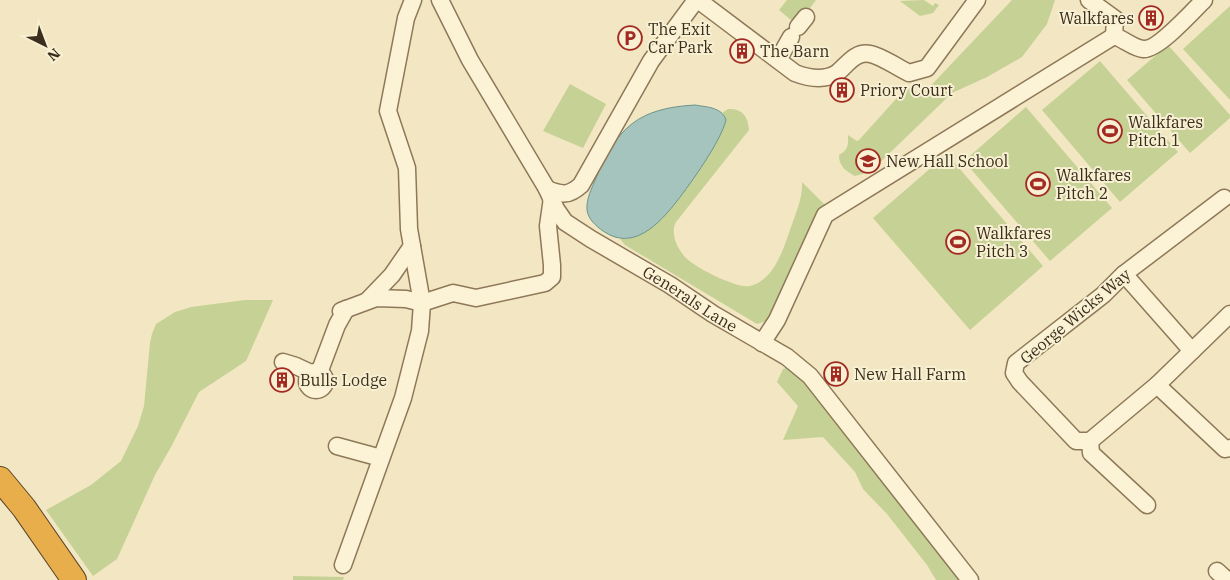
<svg xmlns="http://www.w3.org/2000/svg" width="1230" height="580" viewBox="0 0 1230 580" font-family="'IBM Plex Serif',serif">
<style>
.green{fill:#c6d195}
.water{fill:#a5c4bd;stroke:#6b948c}
.lines{fill:none;stroke-linecap:round;stroke-linejoin:round}
.minor-casing{stroke:#8e7858;stroke-width:19}
.highway-casing{stroke:#5b452c;stroke-width:26}
.minor{stroke:#fcf3d7;stroke-width:16}
.highway{stroke:#e8ae4c;stroke-width:24}
.labels{text-anchor:middle;dominant-baseline:central;stroke-width:4;stroke-linejoin:round;paint-order:stroke}
.poi-label{font-size:16px;fill:#3c2e1d;stroke:#f8f0d3;text-anchor:start}
.street-label{font-size:16px;fill:#3c2e1d;stroke:#f8f0d3}
</style>
<rect width="100%" height="100%" fill="#f2e7c2"/>
<path class="green" d="M787,0H816L797,25L779,10Z
M924,0L933,6L935,3L939,5L933,13L920,16L900,1Z
M1012,0H1055L1047,24L1022,57L987,77L952,93L870,172L855,176C846,171 839,167 839,155C849,149 848,145 848,135L857,141L859,140L905,89L911,88L921,96Z
M1230,6V100L1183,49Z
M1168,45L1230,115V118L1190,153L1127,80Z
M1100,61L1178,152L1120,202L1042,110Z
M570,84L606,104L583,148L543,131Z
M1026,107L1112,208L1050,261L964,161Z
M728,109C742,108 748,116 749,130L676,222C670,233 677,248 685,257C694,267 737,289 750,286C773,280 782,253 789,233C794,217 803,199 802,182L826,206L770,320L757,324L625,245L620,239H628L660,220L675,203L696,174L722,131L725,116L722,113Z
M947,154L1043,266L970,330L873,218Z
M245,300H273L246,361L199,392L171,447L155,475L117,559L93,576L46,510L91,485L121,461L138,426L144,406L150,343L152,334L156,324L175,312L191,307Z
M789,367L804,376L967,580H936L927,565L887,514L863,489L855,472L823,437L783,440L798,406L777,382L783,369Z
M293,576L344,577L343,580H293Z"/>
<path class="water" d="M695,105C706,107 722,107 726,120C721,141 691,183 677,201C659,224 633,252 603,231C596,226 588,219 587,210C586,199 592,188 596,178C617,127 639,108 695,105Z"/>
<g class="lines">
<g class="minor-casing">
<g id="minor">
<path id="s1" d="M440,0L470,60L547,189L556,209L565,222L591,239L670,285L713,314L787,357L810,376L970,580"/>
<path d="M698,0L795,73C808,78 824,81 837,73C847,65 855,51 870,54C879,55 899,68 909,73L927,68L977,0"/>
<path d="M1089,0L1115,19L1114,36C1124,39 1133,48 1143,49C1157,51 1193,11 1204,0"/>
<path d="M798,27L806,17"/>
<path d="M778,60L791,37"/>
<path d="M547,189C562,195 569,196 581,185L651,61L696,0"/>
<path d="M1224,198L1124,274L1103,295L1016,363L1014,373L1020,382L1076,441H1090L1157,385L1225,449L1230,448"/>
<path d="M1124,274L1192,351"/>
<path d="M367,301L392,275L412,246"/>
<path d="M341,311L376,298L406,299L422,303L453,293L476,298L545,283L552,277V265L548,226L552,198"/>
<path d="M762,343L777,320L825,215L1114,36"/>
<path d="M283,362L296,366L311,373"/>
<circle cx="316" cy="381" r="9"/>
<path d="M319,373L337,325L346,309"/>
<path d="M1157,385L1230,314"/>
<path d="M1090,441L1091,453L1147,505"/>
<path d="M337,446L381,458"/>
<path d="M343,565L403,398L420,331L422,303L409,229L407,168L388,111L406,18L413,0"/>
<path d="M1217,571L1227,580"/>
</g>
</g>
<g class="highway-casing">
<path id="highway" d="M0,479L24,508L74,580"/>
</g>
<use href="#minor" class="minor"/>
<use href="#highway" class="highway"/>
</g>
<defs>
<g id="building-ring" transform="scale(1.25)"><circle r="9.5" fill="#f8f0d3" stroke="#a22a22" stroke-width="1.5"/><path d="M-4-6H4V6H1V3H-1V6H-4ZM-2.5-4.3h1.7v1.8h-1.7ZM.8-4.3h1.7v1.8H.8ZM-2.5-1h1.7V.8h-1.7ZM.8-1h1.7V.8H.8Z" fill="#a22a22"/></g>
<g id="parking-ring" transform="scale(1.25)"><circle r="9.5" fill="#f8f0d3" stroke="#a22a22" stroke-width="1.5"/><path d="M-3.5-5.5H1a3.5 3.5 0 0 1 0 7H-1V5.5H-3.5ZM-1-3.4V-.6H.8a1.4 1.4 0 0 0 0-2.8Z" fill="#a22a22"/></g>
<g id="stadium-ring" transform="scale(1.25)"><circle r="9.5" fill="#f8f0d3" stroke="#a22a22" stroke-width="1.5"/><path d="M0-5a6.5 5 0 1 0 0 10a6.5 5 0 1 0 0-10ZM-3.5-1.8h7v3.6h-7Z" fill="#a22a22"/></g>
<g id="school-ring" transform="scale(1.25)"><circle r="9.5" fill="#f8f0d3" stroke="#a22a22" stroke-width="1.5"/><path d="M0-5L7-2L0 1L-7-2ZM-4 1L0 2.5L4 1V4Q0 6-4 4Z" fill="#a22a22"/></g>
</defs>
<g fill-rule="evenodd">
<use href="#building-ring" x="1151" y="18"/>
<use href="#parking-ring" x="630" y="38"/>
<use href="#building-ring" x="742" y="51"/>
<use href="#building-ring" x="842" y="90"/>
<use href="#stadium-ring" x="1110" y="131"/>
<use href="#school-ring" x="868" y="161"/>
<use href="#stadium-ring" x="1038" y="184"/>
<use href="#stadium-ring" x="958" y="242"/>
<use href="#building-ring" x="836" y="374"/>
<use href="#building-ring" x="282" y="380"/>
</g>
<g class="labels">
<g class="poi-label">
<text x="1134" y="18" text-anchor="end">Walkfares</text>
<text x="648" y="29">The Exit<tspan x="648" dy="18">Car Park</tspan></text>
<text x="760" y="51">The Barn</text>
<text x="860" y="90">Priory Court</text>
<text x="1128" y="122">Walkfares<tspan x="1128" dy="18">Pitch 1</tspan></text>
<text x="886" y="161">New Hall School</text>
<text x="1056" y="175">Walkfares<tspan x="1056" dy="18">Pitch 2</tspan></text>
<text x="976" y="233">Walkfares<tspan x="976" dy="18">Pitch 3</tspan></text>
<text x="854" y="374">New Hall Farm</text>
<text x="300" y="380">Bulls Lodge</text>
</g>
<g class="street-label">
<text stroke="none"><textPath href="#s1" startOffset="402">Generals Lane</textPath></text>
<text transform="translate(1075 316) rotate(-40)">George Wicks Way</text>
</g>
</g>
<g transform="translate(45 45) rotate(138)" stroke="#f8f0d3" stroke-width="4" paint-order="stroke">
<path d="M0-4L9 19L0 12L-9 19Z" fill="#3c2e1d"/>
<text y="-8" font-size="14" font-weight="bold" text-anchor="middle" fill="#3c2e1d">N</text>
</g>
</svg>
